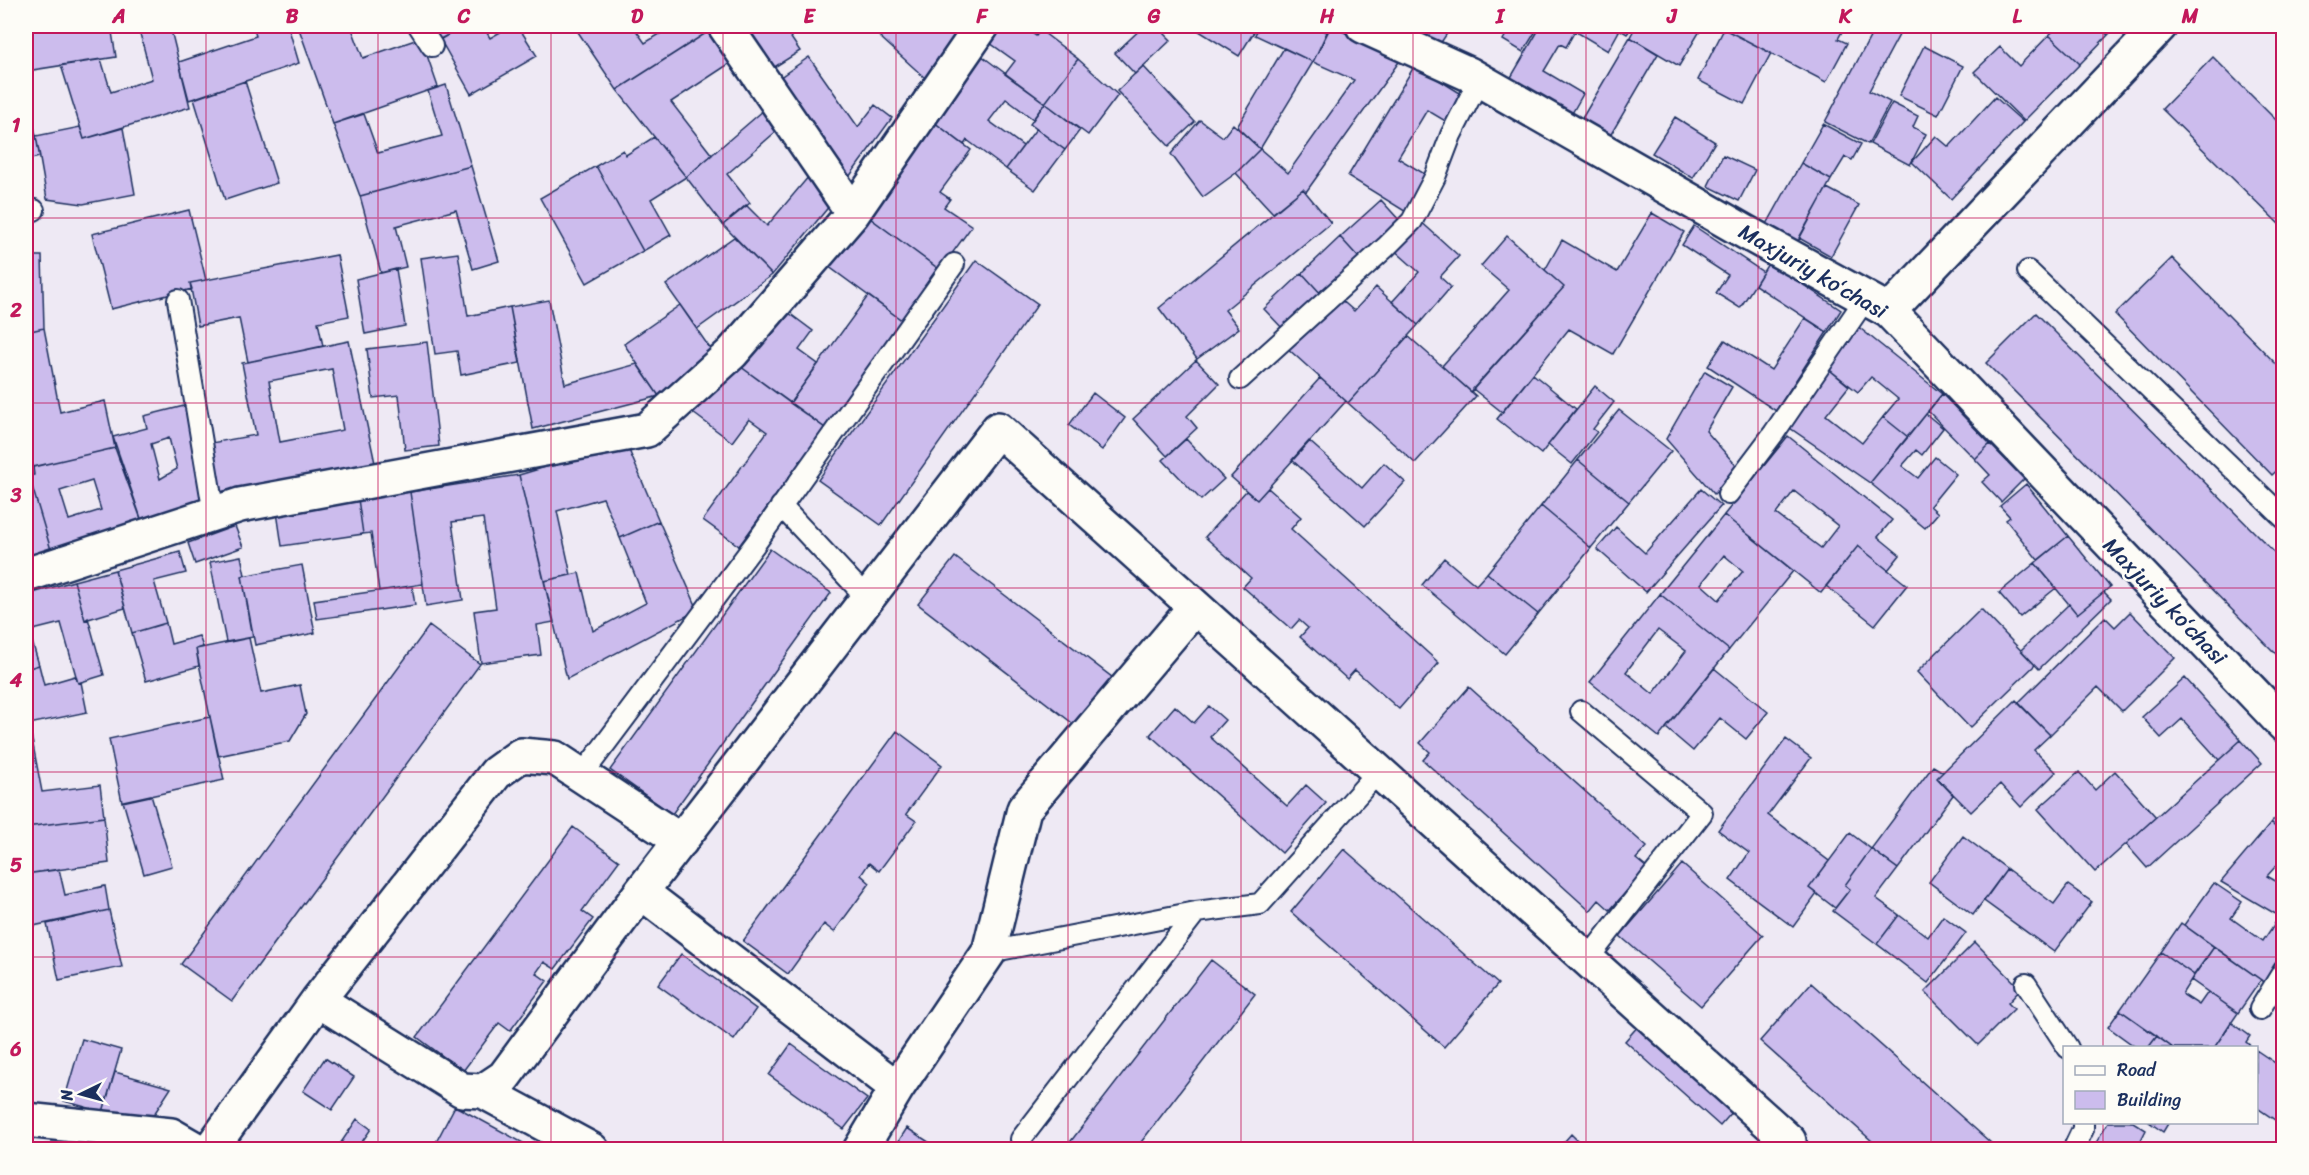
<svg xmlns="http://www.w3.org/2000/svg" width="2309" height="1175" viewBox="0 0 2309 1175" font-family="Sriracha,sans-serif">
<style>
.building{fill:#ccbced;stroke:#1b2f5e;stroke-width:1.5;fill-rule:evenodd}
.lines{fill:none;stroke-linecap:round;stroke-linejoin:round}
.lane-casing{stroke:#1b2f5e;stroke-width:24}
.street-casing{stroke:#1b2f5e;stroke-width:38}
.secondary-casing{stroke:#1b2f5e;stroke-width:38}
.lane{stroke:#fdfcf7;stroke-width:20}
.street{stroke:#fdfcf7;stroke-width:33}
.secondary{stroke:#fdfcf7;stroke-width:33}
.grid{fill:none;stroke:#c2185b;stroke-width:1.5;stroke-opacity:0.55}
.labels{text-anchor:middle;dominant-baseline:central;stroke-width:5;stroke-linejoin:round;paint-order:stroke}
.street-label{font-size:22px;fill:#1b2f5e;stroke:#fdfcf7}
.neatline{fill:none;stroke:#c2185b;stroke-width:2}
.grid-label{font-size:20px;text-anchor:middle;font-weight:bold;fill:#c2185b}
</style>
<rect width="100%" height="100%" fill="#eee9f4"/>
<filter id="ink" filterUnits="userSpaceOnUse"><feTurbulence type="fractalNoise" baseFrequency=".0167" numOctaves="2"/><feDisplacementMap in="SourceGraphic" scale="12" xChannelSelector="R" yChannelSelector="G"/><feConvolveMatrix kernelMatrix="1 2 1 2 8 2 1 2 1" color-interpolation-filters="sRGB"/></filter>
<g filter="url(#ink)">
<path class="building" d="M26,26H111L116,57L26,71Z
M138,26H170L190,107L84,139L61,65L101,59L111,92L152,79Z
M253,26H288L299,63L189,100L179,62L256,36Z
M298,26H351L363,58L421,38L438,87L333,124Z
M426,26H464L436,42Z
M464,26H483L490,38L511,26H518L537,56L471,94L440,39Z
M574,26H633L645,43L673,26H717L617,90Z
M717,26L738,58L671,102L712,155L686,177L617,90Z
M735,26H783L800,51L765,73Z
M868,26H911L917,32L922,26H966L925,78Z
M1003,26H1022L1036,36L1040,30L1078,59L1045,103L1005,74L1015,61L990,43Z
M1022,26H1044L1036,36Z
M1144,26H1157L1171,40L1135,74L1115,53Z
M1191,26H1255L1257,27L1239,56Z
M1259,26H1314L1327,32L1313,62L1255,35Z
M1331,26L1401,59L1306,192L1303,189L1273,213L1236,173L1260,149L1288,173L1354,80L1313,62Z
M1414,26H1452L1438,47L1411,30Z
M1511,26H1539L1523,52L1503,40Z
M1541,26H1610L1619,31L1608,51L1575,31L1566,47L1560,44L1544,71L1583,94L1571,115L1510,79Z
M1614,26H1633L1627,34Z
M1636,26H1703L1679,66L1630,37Z
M1726,26H1845L1838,39L1847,43L1826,82L1724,29Z
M1876,26H1882L1899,35L1869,91L1890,102L1868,144L1825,122Z
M2059,26H2097L2108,35L2080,64L2049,35Z
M2097,26H2117L2108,35Z
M1724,29L1771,53L1744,104L1698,80Z
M2049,35L2080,64L2024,121L1974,72L2000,47L2019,66Z
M1630,37L1658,54L1610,136L1581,120Z
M1924,46L1963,66L1938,115L1899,96Z
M1284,48L1313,62L1260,149L1237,127Z
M982,56L1045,103L1033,119L1006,99L989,121L1023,146L1006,169L967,140L964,145L934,122Z
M809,57L858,127L875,105L892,118L849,177L840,178L769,85Z
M2213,57L2284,128V229L2162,109Z
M1078,59L1118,95L1088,135L1045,103Z
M1415,65L1468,98L1452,125L1427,110L1398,158L1433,179L1411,215L1348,176Z
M1143,66L1195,122L1169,146L1117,91Z
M245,81L277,183L225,200L194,99Z
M446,85L471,166L360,196L333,124L364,114L378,153L442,136L428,91Z
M1995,97L2023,122L1951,199L1912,162L1936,136L1949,147Z
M1045,103L1080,130L1065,150L1030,124Z
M1892,103L1918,116L1913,127L1926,134L1910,165L1870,144Z
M30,106L40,157L26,160V107Z
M764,110L779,129L727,174L750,203L723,225L686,177Z
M1675,117L1715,142L1693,178L1652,153Z
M1200,120L1223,137L1233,124L1260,149L1236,173L1203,197L1171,154Z
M934,122L971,150L940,192L950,199L944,207L972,226L940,270L866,215Z
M1823,124L1861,144L1852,160L1845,157L1831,180L1801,163Z
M80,127L84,139L123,128L135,194L83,204L47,199L36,136Z
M1036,129L1065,150L1035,190L1006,169Z
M654,137L686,177L651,199L671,235L643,251L596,166L623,150L626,155Z
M1723,155L1755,170L1739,201L1708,186Z
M1801,163L1831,180L1797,243L1766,226Z
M471,166L499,261L473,269L456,210L396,226L406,267L381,273L360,196Z
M596,166L643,251L587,283L540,198Z
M809,176L836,198L772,275L723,225L746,205L767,226Z
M1827,188L1859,205L1831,256L1799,238Z
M1303,189L1331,223L1225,310L1239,328L1197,359L1159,308Z
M1381,200L1400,221L1360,259L1340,237Z
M189,210L206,280L190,283L192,289L111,309L92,234Z
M1652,213L1684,232L1613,354L1569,329L1502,412L1473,389L1564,287L1545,270L1562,240L1617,272Z
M866,215L940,270L903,321L828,266Z
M1418,219L1459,256L1440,277L1451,287L1418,325L1392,302L1419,272L1392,248Z
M1694,226L1763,272L1740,308L1716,293L1728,275L1682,245Z
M1507,236L1564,287L1471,392L1442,366L1509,290L1481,266Z
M734,237L772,275L697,329L666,285Z
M1340,237L1360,259L1322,295L1302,273Z
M458,253L468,316L510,307L520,363L461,375L457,351L435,354L421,258Z
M337,255L349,316L318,322L323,346L248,362L239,318L198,326L190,283Z
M26,256H42L44,328L26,332Z
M2172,258L2284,372V464L2272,475L2115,314Z
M976,260L1038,304L881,525L818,480Z
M1769,262L1841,310L1827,332L1755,285Z
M396,269L405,326L365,334L356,279Z
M1302,273L1322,295L1284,330L1264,309Z
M1376,287L1418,325L1348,403L1286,347L1338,297L1354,311Z
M868,296L903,321L825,428L790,403Z
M549,300L565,384L637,364L659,396L533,429L510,307Z
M680,305L716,357L659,396L624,344Z
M785,310L813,331L799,350L818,364L790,403L737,364Z
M2036,313L2284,562V662L1986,363Z
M1805,318L1827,332L1776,411L1708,366L1725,340L1771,370Z
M1856,325L1942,394L1908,437L1883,417L1898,399L1871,377L1858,392L1826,367Z
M44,328L60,412L105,401L115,448L33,467L26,430V332Z
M1408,336L1476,396L1415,463L1348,403Z
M349,341L375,463L220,492L211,443L256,435L242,363ZM332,369L343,430L280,442L269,381Z
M427,342L439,446L405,450L399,395L373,398L367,349Z
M1196,360L1219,384L1187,416L1197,428L1167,456L1133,419Z
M737,364L825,428L739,546L703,520L767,432L749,419L732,442L693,413Z
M1826,367L1849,386L1826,415L1862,443L1883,417L1908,437L1870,483L1787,426Z
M1705,371L1732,387L1706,431L1740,470L1714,494L1666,439Z
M1533,374L1576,409L1541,454L1497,419Z
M1320,378L1346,401L1257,500L1231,477Z
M1595,386L1614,402L1593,429L1597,432L1572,464L1548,445Z
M1093,393L1125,418L1102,450L1069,425Z
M1942,394L1990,444L1975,459L1928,411Z
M188,405L208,506L145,530L113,437L147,428L144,416ZM169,438L177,469L160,479L151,444Z
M1619,410L1671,451L1629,502L1578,460Z
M1926,414L1943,428L1922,455L1916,450L1902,466L1918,478L1935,457L1956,474L1930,506L1938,513L1925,528L1870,483Z
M26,430L34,475L26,477Z
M1788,436L1892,520L1878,537L1900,555L1888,570L1858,546L1821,593L1724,515ZM1794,491L1838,526L1821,548L1776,514Z
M1186,439L1224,479L1201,500L1163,460Z
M1309,441L1362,488L1384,463L1405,482L1365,526L1292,460Z
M626,443L659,521L620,538L603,498L557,511L571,575L544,581L519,475Z
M1990,444L2024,479L2001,502L1982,482L1990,475L1975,459Z
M115,448L145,530L54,560L29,476L34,475L33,467ZM92,481L101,510L69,520L60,491Z
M1578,460L1629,502L1591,548L1541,506Z
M519,475L554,622L537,625L541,655L481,663L474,611L496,608L483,518L452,522L463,600L426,606L410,492Z
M29,476L54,560L26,567V477Z
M2026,484L2068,536L2038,560L2006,520L2010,517L2000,506Z
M1268,488L1301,517L1291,529L1439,663L1399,709L1355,670L1347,679L1300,637L1308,628L1299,620L1291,629L1243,587L1251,578L1205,537L1246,491L1257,500Z
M1701,489L1721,506L1646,592L1597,549L1616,527L1645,553Z
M410,492L423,584L379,591L371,533L363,534L358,499Z
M358,499L363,534L282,546L277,512Z
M1541,506L1591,548L1538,614L1487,573Z
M1724,515L1793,571L1729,650L1660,594ZM1724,555L1743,571L1719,600L1701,584Z
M659,521L698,610L567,679L544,581L579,573L593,631L646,603L620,538Z
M235,526L243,547L195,564L188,543Z
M2068,536L2110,587L2077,614L2035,563Z
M1858,546L1907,585L1875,625L1826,586Z
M770,549L831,593L672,814L610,770Z
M180,552L186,573L154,581L166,623L132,633L115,570Z
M241,556L245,575L242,576L253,637L226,642L210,562Z
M955,557L1117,681L1080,729L918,604Z
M1444,558L1476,585L1487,573L1538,614L1505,654L1422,585Z
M2035,563L2056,588L2020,617L1999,593Z
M302,565L315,633L255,645L242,576Z
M115,570L125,608L85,620L74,581Z
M74,581L85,620L88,618L104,675L78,683L61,623L29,631L39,665L26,669V595Z
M412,586L415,605L317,619L314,600Z
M2104,592L2111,599L2039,669L2021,650L2069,604L2077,614Z
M1660,594L1729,650L1659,737L1590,682ZM1658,630L1686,651L1653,694L1626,672Z
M1981,609L2035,665L1970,728L1917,672Z
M2130,612L2175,658L2122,711L2098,687L2050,735L2018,703L2105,617L2115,627Z
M166,623L171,644L199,636L203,647L196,649L199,666L146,681L132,633Z
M429,626L480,664L232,1001L181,964Z
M249,638L261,693L300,685L306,714L290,741L218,756L196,649Z
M39,665L44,685L75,676L78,683L81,682L87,712L29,724L42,792L100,785L104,817L26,827V669Z
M1714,668L1768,712L1746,739L1720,718L1693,751L1666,728Z
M2185,678L2241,740L2219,760L2182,719L2161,738L2142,717Z
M1469,687L1647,847L1636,859L1647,868L1610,910L1599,900L1590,911L1423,760L1430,752L1420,743Z
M2016,700L2050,735L2034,750L2056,772L2021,807L2000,784L1971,812L1937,778Z
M1175,706L1194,723L1209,706L1225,720L1210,737L1287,806L1306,785L1326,803L1282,853L1150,735Z
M210,717L224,780L122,802L109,739Z
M897,731L942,765L906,814L916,821L879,871L869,863L861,875L870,883L834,932L824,924L788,974L743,941Z
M1786,739L1811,758L1768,815L1829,861L1809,888L1817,894L1793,927L1730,880L1749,853L1718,830Z
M2241,740L2262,763L2147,868L2126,844Z
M1933,766L1943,772L1937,778L1953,795L1898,869L1871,849Z
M2115,771L2156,817L2095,872L2038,809L2079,772L2095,790Z
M151,795L172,866L144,874L123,801Z
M2284,810V835L2271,823Z
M104,817L109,863L26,874V827Z
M2271,823L2284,835V857L2267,876L2284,886V919L2221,882Z
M573,827L619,861L582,911L593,919L555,969L544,962L536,973L547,981L510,1031L499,1023L463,1071L417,1037Z
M1850,833L1871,849L1845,885L1850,889L1835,908L1809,888Z
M1963,836L2007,869L1973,915L1929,882Z
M1344,849L1498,984L1444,1047L1291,912Z
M1871,849L1898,869L1876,898L1899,915L1877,944L1833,911L1850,889L1845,885Z
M1682,864L1763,935L1701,1006L1620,936Z
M59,869L65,895L105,886L109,910L33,926L26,874Z
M2007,869L2054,904L2068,885L2092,902L2054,952L1984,901Z
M2214,883L2242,902L2231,918L2263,941L2275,923L2284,929V960L2267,984L2184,925Z
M109,910L122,967L59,980L47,924Z
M1899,915L1928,937L1943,916L1966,933L1928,983L1877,944Z
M2181,923L2214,947L2194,975L2161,952Z
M1975,942L2021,989L2008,1003L2014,1009L1978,1045L1925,992Z
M2214,947L2261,980L2238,1013L2191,980Z
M2161,952L2194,975L2182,994L2199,1005L2208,992L2238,1013L2214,1048H2173L2120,1010Z
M681,954L756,1009L734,1040L658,985Z
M1211,960L1255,994L1135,1150H1064Z
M1811,983L1991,1143L1985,1150H1882L1760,1041Z
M2120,1010L2157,1036L2148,1048H2137L2108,1027Z
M1647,1016L1742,1101L1720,1126L1625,1041Z
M2231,1022L2250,1036L2246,1042L2253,1048H2214Z
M2157,1036L2173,1048H2148Z
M82,1039L121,1050L103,1112L64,1101Z
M791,1044L867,1099L844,1129L769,1075Z
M2256,1050L2284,1069V1126L2256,1107Z
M325,1058L354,1077L332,1110L303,1091Z
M115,1072L171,1088L147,1125L103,1112Z
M455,1106L536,1150H432Z
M357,1119L371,1129L359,1146L364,1150H336Z
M2108,1122H2133L2146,1130L2137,1148L2140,1150H2092Z
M2149,1122H2169L2163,1132Z
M907,1128L941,1150H893Z
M1571,1134L1587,1150H1557Z"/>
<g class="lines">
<g class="lane-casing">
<path id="lane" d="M419,26L432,46
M26,209L34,210
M2028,271L2284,518
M178,300L214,514
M1240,379L1386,247L1412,221L1435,177L1451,135L1479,80
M1728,494L1774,433L1866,298
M781,506L868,599
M1581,711L1702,813L1587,960
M582,775L755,544L954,264
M989,952L1196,912L1260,904L1378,772
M2026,984L2068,1048
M2260,1009L2284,970
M1021,1139L1196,912
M2073,1150L2083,1129V1122"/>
</g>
<g class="street-casing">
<path id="street" d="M725,26L853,213
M1889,311L2160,26
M26,575L240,505L647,430L732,353L853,213L982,26
M318,1000L462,1090L483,1091L504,1077L641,892
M897,1088L989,952L1024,809L1195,607
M483,1091L592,1150
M26,1120L171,1135L197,1150
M210,1150L318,1000L496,773L521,755L555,758L681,841
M860,1150L897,1088L641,892L998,429L1789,1141L1780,1150"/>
</g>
<g class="secondary-casing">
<path id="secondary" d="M1363,26L1469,74L1747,233L1889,311L2284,725"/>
</g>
<use href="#lane" class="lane"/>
<use href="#street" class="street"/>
<use href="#secondary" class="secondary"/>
</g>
</g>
<path class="grid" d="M206,26V1150M378,26V1150M551,26V1150M723,26V1150M896,26V1150M1068,26V1150M1241,26V1150M1413,26V1150M1586,26V1150M1758,26V1150M1931,26V1150M2103,26V1048M26,218H2284M26,403H2284M26,588H2284M26,772H2284M26,957H2284M2103,1122V1150"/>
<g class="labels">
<g class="street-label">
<text transform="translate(1813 271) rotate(30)">Maxjuriy koʻchasi</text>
<text transform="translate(2165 601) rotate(46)">Maxjuriy koʻchasi</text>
</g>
</g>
<rect width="2309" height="1175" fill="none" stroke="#fdfcf7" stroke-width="66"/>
<rect x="2063" y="1046" width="195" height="78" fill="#fdfcf7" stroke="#a3aaba" stroke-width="1.5"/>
<rect x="2075" y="1066" width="30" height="9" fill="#fdfcf7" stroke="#a3aaba" stroke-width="1.5"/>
<text x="2117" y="1076" font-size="18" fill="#1b2f5e">Road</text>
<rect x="2075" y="1091" width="30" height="18" fill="#ccbced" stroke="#a3aaba" stroke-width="1.5"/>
<text x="2117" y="1106" font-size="18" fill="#1b2f5e">Building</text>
<g transform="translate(81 1094) rotate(265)" stroke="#fdfcf7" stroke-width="4.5" paint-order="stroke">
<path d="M0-4.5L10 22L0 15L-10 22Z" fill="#1b2f5e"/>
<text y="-9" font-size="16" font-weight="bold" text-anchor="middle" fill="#1b2f5e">N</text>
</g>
<rect x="33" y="33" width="2243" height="1109" class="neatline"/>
<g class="grid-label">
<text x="119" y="23">A</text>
<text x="292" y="23">B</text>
<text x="464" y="23">C</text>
<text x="637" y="23">D</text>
<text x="809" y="23">E</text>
<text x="982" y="23">F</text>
<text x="1154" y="23">G</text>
<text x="1327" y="23">H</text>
<text x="1500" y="23">I</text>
<text x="1672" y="23">J</text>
<text x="1845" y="23">K</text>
<text x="2017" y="23">L</text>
<text x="2190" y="23">M</text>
<text x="16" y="132">1</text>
<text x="16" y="317">2</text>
<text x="16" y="502">3</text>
<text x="16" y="687">4</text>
<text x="16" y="872">5</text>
<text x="16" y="1056">6</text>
</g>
</svg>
